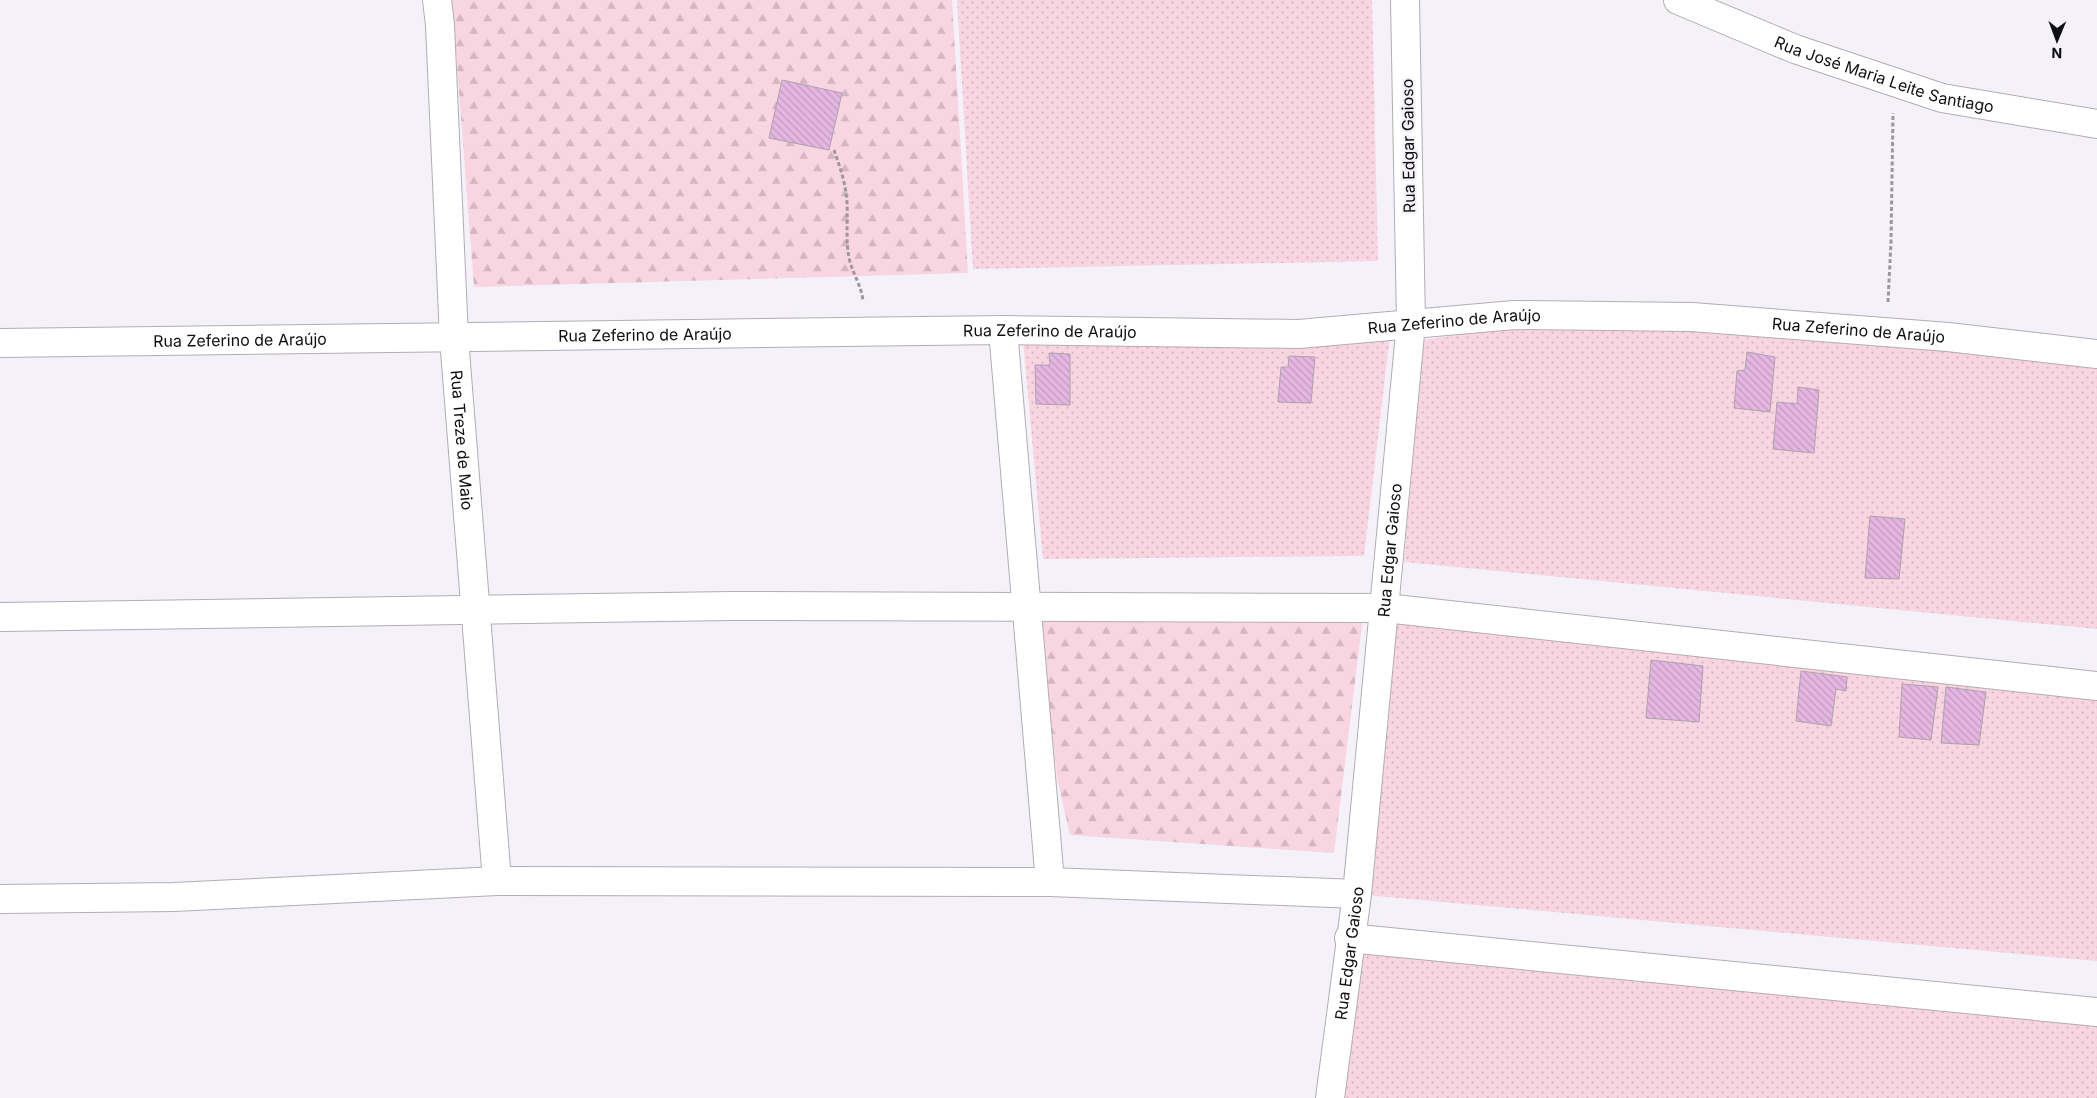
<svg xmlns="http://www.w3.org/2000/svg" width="2097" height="1098" viewBox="0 0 2097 1098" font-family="Inter,sans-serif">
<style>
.grass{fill:url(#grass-dots)}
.forest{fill:url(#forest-firs)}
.building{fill:url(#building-back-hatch);stroke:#aaa4a9}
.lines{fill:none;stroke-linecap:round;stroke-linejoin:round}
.street-casing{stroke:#b0aeb4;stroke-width:30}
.path{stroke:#9a989d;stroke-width:3;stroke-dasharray:4 2.5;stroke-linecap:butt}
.street{stroke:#fff;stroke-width:28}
.labels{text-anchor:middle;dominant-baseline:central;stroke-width:4.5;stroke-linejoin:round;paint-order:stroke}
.street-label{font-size:16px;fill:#0f0e10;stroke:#f4f1f8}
</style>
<defs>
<pattern id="grass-dots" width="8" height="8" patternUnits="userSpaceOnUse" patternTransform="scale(1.25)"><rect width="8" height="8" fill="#f9d4e1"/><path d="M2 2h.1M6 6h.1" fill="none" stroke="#d4b5c0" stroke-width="1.8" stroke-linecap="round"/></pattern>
<pattern id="forest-firs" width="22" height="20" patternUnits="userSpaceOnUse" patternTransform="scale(1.25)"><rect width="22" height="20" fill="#f9d4e1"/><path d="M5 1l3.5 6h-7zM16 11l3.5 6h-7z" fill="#d4b5c0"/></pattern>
<pattern id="building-back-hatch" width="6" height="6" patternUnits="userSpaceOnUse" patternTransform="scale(1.25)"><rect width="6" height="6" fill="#e4b6e1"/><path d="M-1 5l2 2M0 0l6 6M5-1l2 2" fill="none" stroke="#c29bc0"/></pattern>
</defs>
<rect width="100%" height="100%" fill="#f4f1f8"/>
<path class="grass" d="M957,0H1372L1378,261L973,269Z
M1534,325L1716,329L2097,363V629L1404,562L1422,340Z
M1390,335L1364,556L1043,559L1023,340Z
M1394,618L2097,697V961L1365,895Z
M1357,947L2097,1021V1098H1339Z"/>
<path class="forest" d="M452,0H952L968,273L474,287Z
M1363,616L1334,853L1070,835L1057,778L1040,618Z"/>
<path class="building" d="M782,80L842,93L829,150L769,138Z
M1747,352L1775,357L1770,412L1734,408L1737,371L1745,370Z
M1049,353L1070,354V405L1036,404L1035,365H1050Z
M1289,356L1315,357L1311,403L1278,402L1281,367H1288Z
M1798,387L1819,390L1814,453L1773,449L1777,402L1797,404Z
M1870,516L1905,519L1899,579L1865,578Z
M1651,660L1703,666L1699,722L1646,718Z
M1801,671L1847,677L1846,691L1836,689L1831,726L1796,721Z
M1902,684L1938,687L1931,740L1899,737Z
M1946,687L1986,692L1979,745L1941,743Z"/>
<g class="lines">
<g class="street-casing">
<g id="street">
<path id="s1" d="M437,0L440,25L454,338L497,881"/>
<path id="s2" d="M1678,0L1795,49L1942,98L2097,124"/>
<path d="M1003,330L1050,882"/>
<path id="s3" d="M0,343L1003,330L1299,334L1514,315L1692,317L1948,337L2097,354"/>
<path d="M0,617L732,606L1385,608L2097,686"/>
<path d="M0,899L174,897L497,881L1050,882L1357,894"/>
<path d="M1349,938L2097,1012"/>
<path id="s4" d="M1330,1098L1357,894L1411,323L1405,0"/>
</g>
</g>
<path class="path" d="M834,150C840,167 846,184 847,203C848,223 845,242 850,262C854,276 862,287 863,302
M1888,302L1891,242L1893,113"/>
<use href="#street" class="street"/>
</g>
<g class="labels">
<g class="street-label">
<text stroke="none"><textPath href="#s2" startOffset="220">Rua José Maria Leite Santiago</textPath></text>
<text transform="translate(1408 146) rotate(-91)">Rua Edgar Gaioso</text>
<text stroke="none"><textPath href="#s3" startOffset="1455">Rua Zeferino de Araújo</textPath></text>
<text stroke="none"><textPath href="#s3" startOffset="1860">Rua Zeferino de Araújo</textPath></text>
<text stroke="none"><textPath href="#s3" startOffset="1050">Rua Zeferino de Araújo</textPath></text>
<text stroke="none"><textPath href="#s3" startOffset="645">Rua Zeferino de Araújo</textPath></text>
<text stroke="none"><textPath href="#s3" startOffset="240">Rua Zeferino de Araújo</textPath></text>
<text stroke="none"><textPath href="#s1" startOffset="441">Rua Treze de Maio</textPath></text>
<text stroke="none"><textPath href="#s4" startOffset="551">Rua Edgar Gaioso</textPath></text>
<text stroke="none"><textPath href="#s4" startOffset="146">Rua Edgar Gaioso</textPath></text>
</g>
</g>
<g transform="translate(2057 40) rotate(181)" stroke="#f4f1f8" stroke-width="4" paint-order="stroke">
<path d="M0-4L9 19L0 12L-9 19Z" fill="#0f0e10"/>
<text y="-8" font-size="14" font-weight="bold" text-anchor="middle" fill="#0f0e10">N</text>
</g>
</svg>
